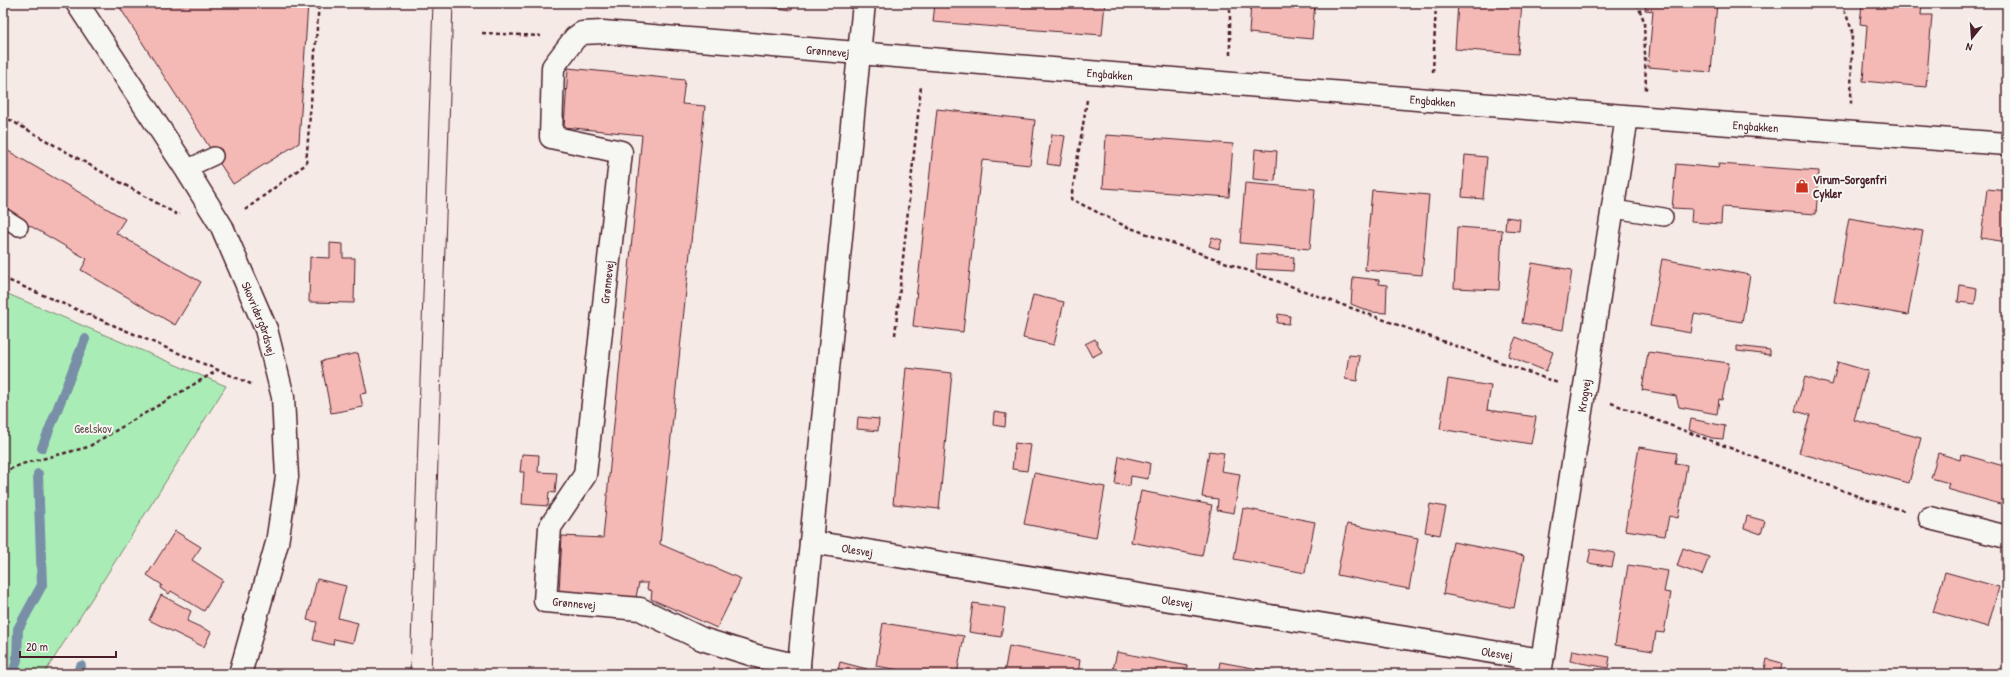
<svg xmlns="http://www.w3.org/2000/svg" width="2010" height="677" viewBox="0 0 2010 677" font-family="'Patrick Hand',sans-serif">
<style>
.green{fill:#aaecb6;stroke:#7a8670}
.lines{fill:none;stroke-linecap:round;stroke-linejoin:round}
.stream{stroke:#788fa7;stroke-width:10}
.building{fill:#f4b8b5;stroke:#4a1f2b}
.service-casing{stroke:#4a1f2b;stroke-width:20}
.minor-casing{stroke:#4a1f2b;stroke-width:25}
.tertiary-casing{stroke:#4a1f2b;stroke-width:25}
.path{stroke:#4a1f2b;stroke-width:2.5;stroke-dasharray:4 3;stroke-linecap:butt}
.service{stroke:#f6f6f2;stroke-width:17}
.minor{stroke:#f6f6f2;stroke-width:22}
.tertiary{stroke:#f6f6f2;stroke-width:22}
.tram{stroke:#4a1f2b;stroke-width:1}
.labels{text-anchor:middle;dominant-baseline:central;stroke-width:4;stroke-linejoin:round;paint-order:stroke}
.street-label{font-size:12px;fill:#4a1f2b;stroke:#f6f6f2}
.poi-label{font-size:12px;font-weight:bold;fill:#4a1f2b;stroke:#f6f6f2;text-anchor:start}
.park-label{font-size:12px;fill:#62524e;stroke:#f6f6f2}
</style>
<rect width="100%" height="100%" fill="#f6eae6"/>
<filter id="ink" filterUnits="userSpaceOnUse"><feTurbulence type="fractalNoise" baseFrequency=".025" numOctaves="2"/><feDisplacementMap in="SourceGraphic" scale="8" xChannelSelector="R" yChannelSelector="G"/><feConvolveMatrix kernelMatrix="1 2 1 2 8 2 1 2 1" color-interpolation-filters="sRGB"/></filter>
<g filter="url(#ink)">
<path class="green" d="M3,292L226,386L44,674H3Z"/>
<g class="lines">
<path class="stream" d="M42,448L85,339
M13,674L17,660L18,629L42,585L38,474
M76,674L81,666"/>
</g>
<path class="building" d="M117,3H308L299,143L233,184Z
M599,3H610V7H599Z
M735,3H793L792,10Z
M935,3H1105L1102,35L933,22Z
M1251,3H1315L1312,39L1249,33Z
M1458,3H1522L1518,54L1455,49Z
M1646,3H1717L1711,72L1648,67L1653,11L1645,10Z
M1862,3H1922L1921,15H1932L1926,87L1863,81L1867,25L1860,24Z
M568,68L685,80L682,104L705,106L660,544L741,579L717,628L651,599L652,591L647,589L648,583H639L636,597L559,593L562,536L603,538L642,135L564,127Z
M937,109L1035,120L1030,165L982,160L963,332L913,326Z
M1052,134L1065,136L1060,166L1047,164Z
M1106,135L1233,144L1229,197L1103,188Z
M3,148L125,219L116,233L201,282L175,325L81,270L87,259L3,210Z
M1255,149L1277,151L1275,181L1253,179Z
M1465,155L1487,157L1483,199L1462,197Z
M1676,164L1718,168L1719,164L1819,171L1816,214L1722,207L1721,224L1691,222L1692,209L1672,208Z
M1245,183L1315,189L1310,249L1240,243Z
M1987,189L2007,191V242L1981,238Z
M1372,190L1429,195L1422,275L1365,270Z
M1506,217L1520,219L1519,231L1505,230Z
M1849,218L1923,231L1908,315L1834,302Z
M1457,227L1502,230L1499,290L1454,288Z
M1212,237L1222,240L1219,249L1209,246Z
M330,243L343,244V258H355L354,303L309,302L310,257L330,258Z
M1257,254L1294,257L1293,271L1256,269Z
M1662,259L1750,275L1742,322L1694,314L1691,333L1650,326Z
M1532,263L1572,270L1563,330L1522,323Z
M1353,277L1379,280V284L1387,285L1386,313L1371,312L1351,304Z
M1960,285L1977,288L1975,304L1958,302Z
M1033,295L1064,302L1054,345L1023,338Z
M1278,314L1290,316L1289,324L1277,323Z
M1516,337L1553,352L1546,371L1508,356Z
M1095,339L1102,352L1092,357L1085,344Z
M1737,346L1770,350V355L1737,351Z
M1648,352L1729,363L1722,400L1719,399L1717,414L1679,407L1676,396L1642,390Z
M358,353L367,393L360,394L363,407L331,413L321,361Z
M1349,355L1360,356L1357,381L1345,379Z
M1838,362L1868,371L1854,420L1921,438L1909,483L1799,453L1810,415L1795,411L1805,377L1832,385Z
M906,368L952,373L939,509L893,504Z
M1448,379L1491,386L1487,410L1536,417L1531,444L1440,429Z
M994,412L1006,414L1005,427L993,425Z
M858,417L879,419L878,431L857,429Z
M1691,419L1725,426L1723,439L1712,438L1689,430Z
M1015,443L1031,445L1027,471L1012,469Z
M1639,447L1677,453L1675,463L1687,465L1678,518L1669,516L1665,536L1625,530Z
M1209,451L1224,453L1221,471L1240,474L1234,513L1217,510L1218,499L1202,497Z
M1938,453L1960,460L1961,454L2007,467V506L1947,489L1949,483L1931,478Z
M522,454L539,455L538,472L557,473L555,493L549,492L548,506L522,504L524,472H520Z
M1119,456L1150,463L1148,479L1131,476L1130,486L1115,484Z
M1034,473L1105,487L1096,538L1024,524Z
M1141,491L1212,505L1202,556L1131,542Z
M1430,504L1446,507L1440,535L1425,532Z
M1243,508L1315,522L1305,573L1234,559Z
M1747,516L1765,521L1761,534L1744,528Z
M1347,524L1418,538L1409,589L1337,575Z
M175,531L201,547L192,560L223,580L204,611L171,591L169,594L160,588L162,585L147,575Z
M1453,542L1524,556L1514,608L1443,594Z
M1683,548L1709,557L1702,575L1677,566Z
M1591,549L1615,553L1612,567L1588,563Z
M1628,565L1668,571L1664,592L1671,593L1664,633L1656,632L1653,651L1615,645Z
M1945,572L1999,587L1988,627L1933,612Z
M317,579L346,586L338,618L358,623L353,643L334,639L333,645L313,640L317,622L307,620Z
M161,595L191,611L187,621L211,632L204,647L149,620Z
M2007,600V620L2002,619Z
M973,603L1005,608L1001,637L969,632Z
M883,623L964,636L957,674H923L876,666Z
M1009,646L1080,660L1078,674H1004Z
M1572,650L1610,657L1608,668L1570,661Z
M1117,652L1188,666L1186,674H1112Z
M1767,659L1782,663L1780,674H1764Z
M840,662L867,669L866,674H837Z
M1220,662L1285,674H1218Z
M1325,669L1350,674H1324Z"/>
<g class="lines">
<g class="service-casing">
<path id="service" d="M186,169L214,156
M1614,209L1664,217
M3,217L19,227"/>
</g>
<g class="minor-casing">
<g id="minor">
<path id="s1" d="M77,3L186,169L222,227L266,329L283,397L287,477L277,543L240,674"/>
<path d="M1930,518L2007,537"/>
<path id="s2" d="M811,542L1542,660"/>
<path id="s3" d="M799,666L760,657L702,639L640,609L545,601L550,527L585,475L621,152L551,137L553,67L575,38L582,33L603,32L1648,118L2007,144"/>
<path id="s4" d="M1540,674L1627,117"/>
</g>
</g>
<g class="tertiary-casing">
<path id="tertiary" d="M798,674L864,3"/>
</g>
<path class="path" d="M1637,3L1644,21L1646,90
M1844,3V9L1852,30L1851,104
M482,33L541,36
M1230,55V3
M1433,72L1436,3
M1087,100L1071,199L1125,226L1558,383
M3,116L178,215L180,214
M245,210L306,164L319,3
M3,278L251,384
M895,335L921,86
M1611,403L1868,500L1905,511
M3,472L22,464L88,447L218,370"/>
<use href="#service" class="service"/>
<use href="#minor" class="minor"/>
<use href="#tertiary" class="tertiary"/>
<path class="tram" d="M410,674L433,3
M431,674L453,3"/>
</g>
</g>
<defs>
<g id="shop-bare" transform="scale(1.08)"><path d="M-5-2.5h2.3a2.7 3.5 0 0 1 5.4 0H5L5.5 6h-11ZM-1.5-2.5h3a1.5 2.3 0 0 0-3 0Z" fill="#c8321e" stroke="#f6f6f2" stroke-width="2.5" paint-order="stroke"/></g>
</defs>
<g fill-rule="evenodd">
<use href="#shop-bare" x="1802" y="186"/>
</g>
<g class="labels">
<g class="street-label">
<text stroke="none"><textPath href="#s3" startOffset="1160">Grønnevej</textPath></text>
<text stroke="none"><textPath href="#s3" startOffset="1443">Engbakken</textPath></text>
<text stroke="none"><textPath href="#s3" startOffset="1767">Engbakken</textPath></text>
<text stroke="none"><textPath href="#s3" startOffset="2091">Engbakken</textPath></text>
<text stroke="none"><textPath href="#s3" startOffset="596">Grønnevej</textPath></text>
<text stroke="none"><textPath href="#s1" startOffset="366">Skovridergårdsvej</textPath></text>
<text stroke="none"><textPath href="#s4" startOffset="282">Krogvej</textPath></text>
<text stroke="none"><textPath href="#s2" startOffset="47">Olesvej</textPath></text>
<text stroke="none"><textPath href="#s2" startOffset="371">Olesvej</textPath></text>
<text transform="translate(574 603) rotate(5)">Grønnevej</text>
<text stroke="none"><textPath href="#s2" startOffset="695">Olesvej</textPath></text>
</g>
<g class="poi-label">
<text x="1813" y="179">Virum-Sorgenfri<tspan x="1813" dy="14">Cykler</tspan></text>
</g>
<g class="park-label">
<text x="93" y="428">Geelskov</text>
</g>
</g>
<rect width="2010" height="677" fill="none" stroke="#f6f6f2" stroke-width="16"/>
<rect x="8" y="8" width="1994" height="661" fill="none" stroke="#4a1f2b" stroke-width="1.5" filter="url(#ink)"/>
<g transform="translate(1972 38) rotate(197)" stroke="#f6f6f2" stroke-width="3" paint-order="stroke">
<path d="M0-3L7 15L0 10L-7 15Z" fill="#4a1f2b"/>
<text y="-6" font-size="11" font-weight="bold" text-anchor="middle" fill="#4a1f2b">N</text>
</g>
<path d="M20 651v6h96v-6" fill="none" stroke="#4a1f2b" stroke-width="2"/>
<text x="26" y="651" font-size="12" fill="#4a1f2b" stroke="#f6f6f2" stroke-width="3" paint-order="stroke">20 m</text>
</svg>
